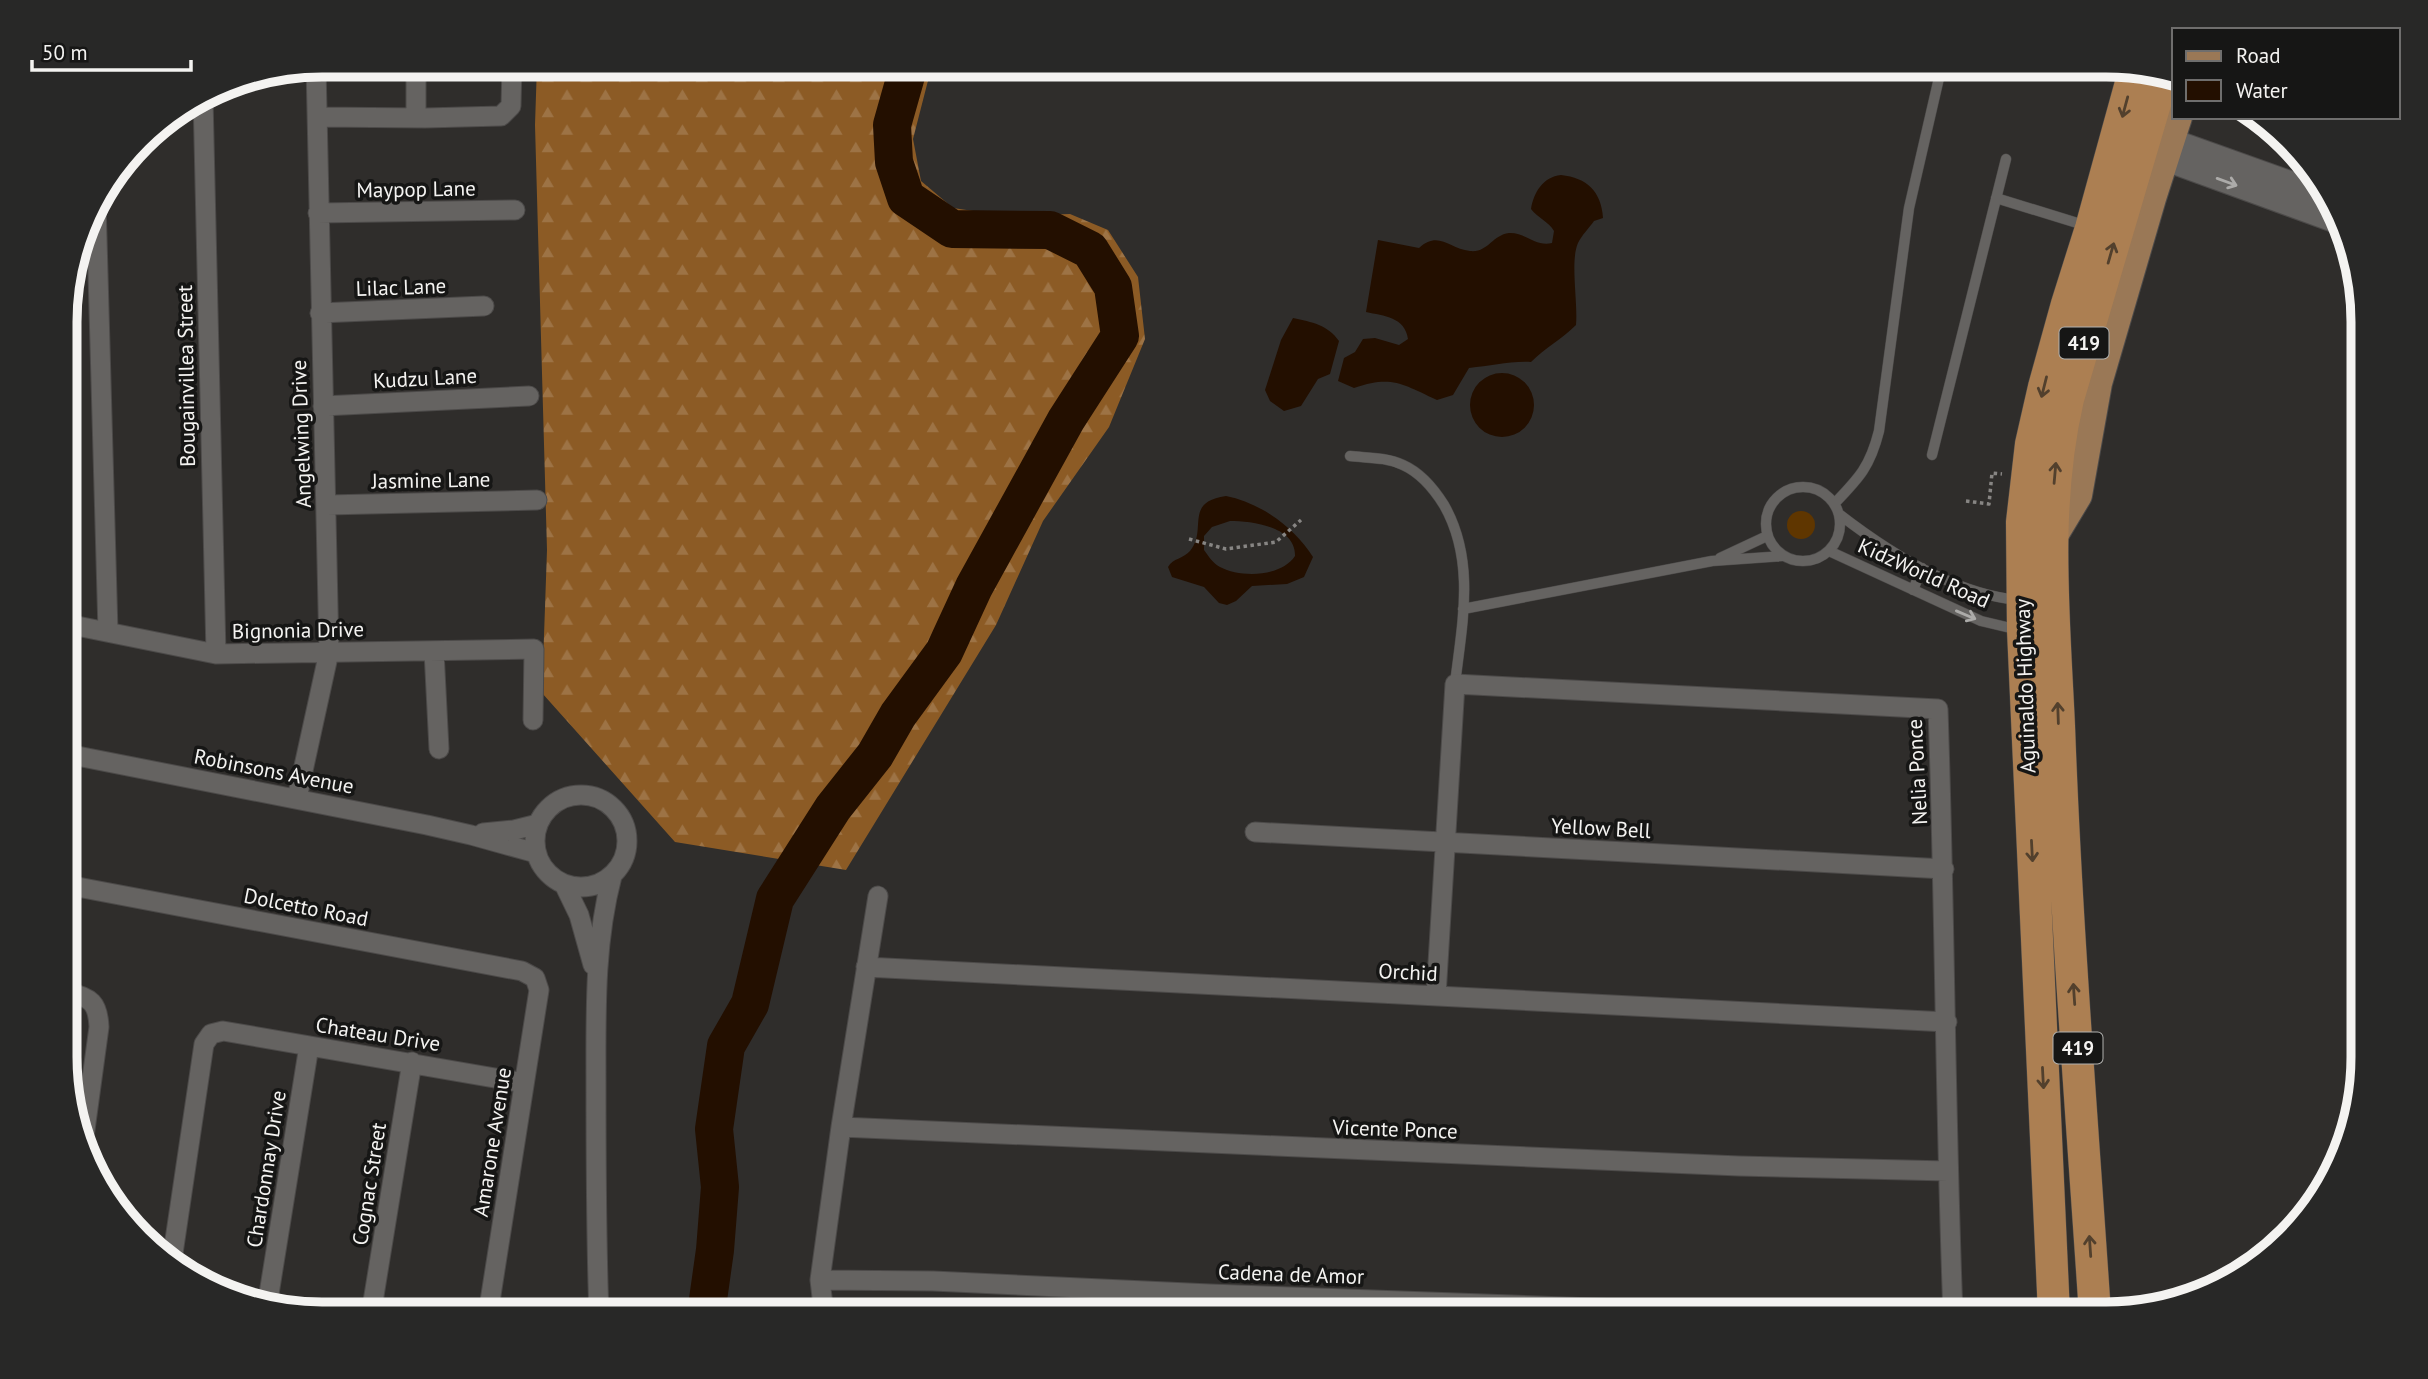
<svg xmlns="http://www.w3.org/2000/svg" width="2428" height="1379" viewBox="0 0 2428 1379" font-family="'PT Sans',sans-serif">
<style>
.forest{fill:url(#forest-firs)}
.green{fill:#5f3600}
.water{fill:#230f00;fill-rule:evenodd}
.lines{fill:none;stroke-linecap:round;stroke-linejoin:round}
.river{stroke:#230f00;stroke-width:38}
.service-casing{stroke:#4c4a49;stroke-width:11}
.minor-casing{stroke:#4c4a49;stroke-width:21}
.tertiary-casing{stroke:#4c4a49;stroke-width:26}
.primary-casing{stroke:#4c4a49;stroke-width:32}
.trunk-casing{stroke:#4c4a49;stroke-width:33}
.path{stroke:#878583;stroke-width:3.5;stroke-dasharray:3.5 3.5;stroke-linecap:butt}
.service{stroke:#656361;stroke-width:10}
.minor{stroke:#656361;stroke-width:19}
.tertiary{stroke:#656361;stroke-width:24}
.primary{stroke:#9a7856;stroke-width:30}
.trunk{stroke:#ac7f52;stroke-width:32}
.oneway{stroke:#52402d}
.oneway2{stroke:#acaba9}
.labels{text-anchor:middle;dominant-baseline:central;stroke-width:7;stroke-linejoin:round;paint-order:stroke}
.shield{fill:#161615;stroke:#b1b1af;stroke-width:2}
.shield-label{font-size:19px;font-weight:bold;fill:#f4f3f1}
.street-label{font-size:21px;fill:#f4f3f1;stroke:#161615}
.rim{fill:none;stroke:#f4f3f1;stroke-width:9}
</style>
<defs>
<pattern id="forest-firs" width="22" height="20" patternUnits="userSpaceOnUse" patternTransform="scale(1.75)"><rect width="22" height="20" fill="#8c5b25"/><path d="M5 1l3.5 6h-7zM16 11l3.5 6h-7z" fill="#9d7345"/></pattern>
</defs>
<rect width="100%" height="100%" fill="#2f2d2b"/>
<path class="forest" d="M537,65H932L913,139L921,181L953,208L1007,216L1070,214L1108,230L1138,277L1145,339L1109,427L1043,521L996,625L846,870L675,842L542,693L547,550L535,125Z"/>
<path class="green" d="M1787 525a14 14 0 1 1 28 0a14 14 0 1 1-28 0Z"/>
<path class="water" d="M1561,175C1587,178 1601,191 1603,218L1594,221C1589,228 1582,235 1578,243C1570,261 1578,302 1576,325C1562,339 1545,348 1531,362C1509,361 1491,366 1469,368L1453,395L1437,400C1402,384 1392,375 1354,388L1338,381L1344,358L1355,352L1363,339L1375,338L1399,345L1408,339C1405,317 1384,316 1366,312L1378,240L1419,248C1439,230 1449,249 1470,251C1488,253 1492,235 1509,233C1525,232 1535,247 1552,243L1554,231C1549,222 1538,218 1531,209C1534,192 1543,177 1561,175Z
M1293,318C1312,322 1328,325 1339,341L1330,374L1318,379L1301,406L1284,411L1270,401L1265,390L1281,340Z
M1470 405a32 32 0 1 1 64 0a32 32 0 1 1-64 0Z
M1226,496C1261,503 1294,527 1313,557L1304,577L1287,584L1252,586L1236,601L1227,605L1219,603L1204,587L1172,577L1168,567C1173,558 1183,559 1190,551C1208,530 1183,502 1226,496ZM1230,521C1251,521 1296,526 1295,556C1281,577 1241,578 1220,567C1213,563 1209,557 1204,550V536L1212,527Z"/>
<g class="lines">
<path class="river" d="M706,1314L715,1250L720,1187L714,1129L726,1046L750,1004L775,899L833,808L875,755L898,715L944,652L974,587L1066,420L1120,336L1113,287L1090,250L1050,230L952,229L906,198L894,162L892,125L909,65"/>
<g class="service-casing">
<path id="service" d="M1996,198L2087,226
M1932,455L2006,159
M1350,456C1367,458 1386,457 1403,465C1421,473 1434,489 1444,505C1476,561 1462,624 1455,684
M1766 524a37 37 0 1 1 74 0a37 37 0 1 1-74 0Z
M1834,504C1859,478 1870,467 1879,431L1909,208L1942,65
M1839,514C1888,552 1955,594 2018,600
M1829,551L1981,621L2019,630
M1720,558L1767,536
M1913,590L1922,568
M1463,609L1712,561L1782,556"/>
</g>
<g class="minor-casing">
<path id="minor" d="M416,65V118
M203,97L216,654
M319,117L425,118L501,116L511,106L512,65
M96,202L108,632
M318,213L515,210
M320,313L484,306
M323,406L529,396
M327,505L537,500
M67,624L216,654L534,649L533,720
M434,651L439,749
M67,754L427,825L471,835L536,853
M535 841a46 46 0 1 1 92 0a46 46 0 1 1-92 0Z
M297,798L329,652L316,66
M1255,832L1944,869
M483,833L514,830L538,824
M564,884L579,915L593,965
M67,885L522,971L535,978L539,990L488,1314
M866,967L1947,1022
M67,992C91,997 98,1003 99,1027L84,1137
M1436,996L1455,684L1938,709C1945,910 1945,1112 1953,1314
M841,1127L1739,1166L1948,1171
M172,1260L204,1044L211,1034L223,1031L524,1083
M820,1280L933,1281L1210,1294L1760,1314
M268,1300L309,1046
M371,1314L412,1062
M599,1314C596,1237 596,1161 596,1084C596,1014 594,944 612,876
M824,1314L820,1280L841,1127L878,896"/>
</g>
<g class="tertiary-casing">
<path id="tertiary" d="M2169,140L2326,196
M2163,158L2334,220"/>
</g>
<g class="primary-casing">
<path id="primary" d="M2053,535L2077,495L2097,383L2151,198L2177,117"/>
</g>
<g class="trunk-casing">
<path id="trunk" d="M2054,1314L2023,630L2022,522L2031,444L2044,387L2067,304L2091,228L2134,72
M2095,1314C2082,1118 2066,922 2059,726C2054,617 2043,506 2068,399L2162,80"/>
</g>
<path class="path" d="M1966,501L1989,504L1992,473L2002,474
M1189,539L1226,549L1276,542L1301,520"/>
<use href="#service" class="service"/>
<use href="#minor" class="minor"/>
<use href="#tertiary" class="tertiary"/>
<use href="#primary" class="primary"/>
<use href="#trunk" class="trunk"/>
</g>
<defs><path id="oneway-shaft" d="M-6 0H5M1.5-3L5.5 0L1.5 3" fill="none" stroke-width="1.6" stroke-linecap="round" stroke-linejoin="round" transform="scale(1.75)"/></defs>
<g class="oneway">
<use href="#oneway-shaft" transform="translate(2125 107) rotate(105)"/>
<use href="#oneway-shaft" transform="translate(2111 253) rotate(-74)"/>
<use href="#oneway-shaft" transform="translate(2044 387) rotate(104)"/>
<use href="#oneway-shaft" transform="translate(2055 473) rotate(-85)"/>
<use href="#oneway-shaft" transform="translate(2058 713) rotate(-92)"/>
<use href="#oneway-shaft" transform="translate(2032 851) rotate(87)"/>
<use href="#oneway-shaft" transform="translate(2074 994) rotate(-94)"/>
<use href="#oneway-shaft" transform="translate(2043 1078) rotate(87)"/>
<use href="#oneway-shaft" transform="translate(2090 1246) rotate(-94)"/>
</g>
<g class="oneway2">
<use href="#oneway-shaft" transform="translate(2227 182) rotate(20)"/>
<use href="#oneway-shaft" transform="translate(1966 615) rotate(23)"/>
</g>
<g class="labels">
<g class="shield">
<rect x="2059.5" y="327.5" width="49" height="31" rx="5"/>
<rect x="2053.5" y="1032.5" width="49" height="31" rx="5"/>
</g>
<g class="shield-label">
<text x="2084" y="343">419</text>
<text x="2078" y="1048">419</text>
</g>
<g class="street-label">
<text transform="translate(416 189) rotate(-1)">Maypop Lane</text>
<text transform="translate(401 287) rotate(-2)">Lilac Lane</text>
<text transform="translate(186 376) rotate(-91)">Bougainvillea Street</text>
<text transform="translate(425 378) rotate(-3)">Kudzu Lane</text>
<text transform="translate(301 434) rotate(-92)">Angelwing Drive</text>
<text transform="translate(431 480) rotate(-1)">Jasmine Lane</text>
<text transform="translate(1924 573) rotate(24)">KidzWorld Road</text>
<text transform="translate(298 630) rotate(-1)">Bignonia Drive</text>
<text transform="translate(2025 686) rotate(-92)">Aguinaldo Highway</text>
<text transform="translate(274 771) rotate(11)">Robinsons Avenue</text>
<text transform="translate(1917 772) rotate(-93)">Nelia Ponce</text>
<text transform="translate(1601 828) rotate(3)">Yellow Bell</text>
<text transform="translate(306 907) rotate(11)">Dolcetto Road</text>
<text transform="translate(1408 972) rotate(3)">Orchid</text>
<text transform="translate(378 1034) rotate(9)">Chateau Drive</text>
<text transform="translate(1395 1129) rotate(2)">Vicente Ponce</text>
<text transform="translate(492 1142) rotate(-81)">Amarone Avenue</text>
<text transform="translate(266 1169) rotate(-81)">Chardonnay Drive</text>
<text transform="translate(369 1184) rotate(-81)">Cognac Street</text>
<text transform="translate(1291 1274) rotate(2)">Cadena de Amor</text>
</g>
</g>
<path d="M0 0H2428V1379H0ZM322 77H2106A245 245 0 0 1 2351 322V1057A245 245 0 0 1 2106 1302H322A245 245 0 0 1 77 1057V322A245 245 0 0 1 322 77Z" fill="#282827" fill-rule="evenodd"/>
<path class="rim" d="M322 77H2106A245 245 0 0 1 2351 322V1057A245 245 0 0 1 2106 1302H322A245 245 0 0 1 77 1057V322A245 245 0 0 1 322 77Z"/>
<rect x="2172" y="28" width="228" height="91" fill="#161615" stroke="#6f6e6d" stroke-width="2"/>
<rect x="2186" y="51" width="35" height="10" fill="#9a7856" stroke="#6f6e6d" stroke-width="2"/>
<text x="2236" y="63" font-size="21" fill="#f4f3f1">Road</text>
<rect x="2186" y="80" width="35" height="21" fill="#230f00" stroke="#6f6e6d" stroke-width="2"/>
<text x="2236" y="98" font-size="21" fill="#f4f3f1">Water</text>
<path d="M32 60v10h159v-10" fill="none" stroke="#f4f3f1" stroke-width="3.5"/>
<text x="42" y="60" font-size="21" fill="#f4f3f1" stroke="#161615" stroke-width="5" paint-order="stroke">50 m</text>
</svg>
